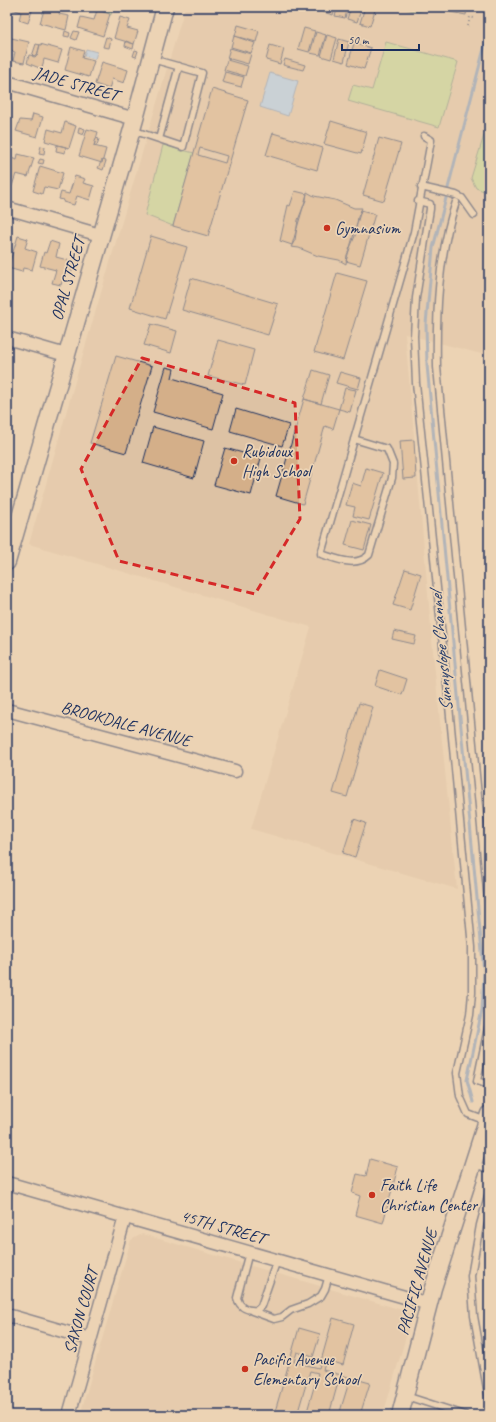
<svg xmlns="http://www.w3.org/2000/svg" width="496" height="1422" viewBox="0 0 496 1422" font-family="Caveat,sans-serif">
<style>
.built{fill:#ddc2a4}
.green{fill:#b8d891;stroke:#6a8478}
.water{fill:#a1cefc;stroke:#6b8ebd}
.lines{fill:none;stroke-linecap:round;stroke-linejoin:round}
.stream{stroke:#6b8ebd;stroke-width:3}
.building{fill:#d4af89;stroke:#1b2f5e;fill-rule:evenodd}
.lane-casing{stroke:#1b2f5e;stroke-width:9}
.street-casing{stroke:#1b2f5e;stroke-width:15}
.secondary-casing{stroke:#1b2f5e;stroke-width:19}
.path{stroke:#1b2f5e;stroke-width:2;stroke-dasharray:1 3;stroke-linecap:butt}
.lane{stroke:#ecd3b4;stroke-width:6}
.street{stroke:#ecd3b4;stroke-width:12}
.secondary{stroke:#ecd3b4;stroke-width:16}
.marked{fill:none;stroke:#d62828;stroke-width:3;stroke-dasharray:8 5;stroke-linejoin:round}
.poi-dot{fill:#c8321e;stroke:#ecd3b4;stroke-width:1.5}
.labels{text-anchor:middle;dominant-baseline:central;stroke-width:3.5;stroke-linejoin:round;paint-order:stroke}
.street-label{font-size:17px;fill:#1b2f5e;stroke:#ecd3b4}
.poi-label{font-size:17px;fill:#1b2f5e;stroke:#ecd3b4;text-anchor:start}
.water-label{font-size:18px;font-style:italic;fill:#283f6e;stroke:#ecd3b4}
</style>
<rect width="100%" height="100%" fill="#ecd3b4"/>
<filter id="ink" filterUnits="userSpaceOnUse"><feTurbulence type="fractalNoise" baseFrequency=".025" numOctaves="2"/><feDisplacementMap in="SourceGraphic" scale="8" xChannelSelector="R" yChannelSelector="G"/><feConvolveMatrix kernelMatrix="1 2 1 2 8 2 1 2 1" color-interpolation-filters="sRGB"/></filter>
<g filter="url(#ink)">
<path class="built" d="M185,7H489V356L405,334L434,662L457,889L251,829L311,627L29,544L76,378Z
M142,1234L409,1312L411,1319L410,1323L383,1415H80L131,1240Z"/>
<path class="green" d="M92,7H113L111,15L97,12Z
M400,7H430L418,12Z
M386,42L458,62L439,127L348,101L353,85L372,90Z
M489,119V193L476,188L471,178Z
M163,145L194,153L173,226L145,215Z"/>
<path class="water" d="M86,49L97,52L95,59L84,56Z
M270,73L298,81L288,116L260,107Z"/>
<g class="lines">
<path class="stream" d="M448,188L489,29
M446,198L433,248L426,324L427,365L484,973L482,1010L467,1080L473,1102
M489,1239C484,1262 486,1286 489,1309"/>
</g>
<path class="building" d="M11,7H37L36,9L33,8L28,23L19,20L21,12L10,8Z
M45,7H61L59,14L69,16L66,30L40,23Z
M310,7H321L320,11L310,8Z
M324,7H335L333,15L323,12Z
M338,7H348L345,18L335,16Z
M351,7H362L357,22L347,19Z
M365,7H376L370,26L360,23Z
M451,7H467L466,15L450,12Z
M97,10L110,14L103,36L78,28L81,17L94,20Z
M120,17L130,20L127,28L138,31L134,44L114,38Z
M238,25L259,31L256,42L235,36Z
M304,28L315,31L309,52L298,49Z
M65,31L70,33L69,37L64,36Z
M74,31L79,32L76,40L71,38Z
M316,32L326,35L320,55L310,53Z
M327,35L337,38L331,59L321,56Z
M234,36L255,43L251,53L231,47Z
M7,37L29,42L24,63L13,61L15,52L7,50Z
M106,37L111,39L109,48L103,47Z
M339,39L349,42L344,62L334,59Z
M126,41L134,44L133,49L125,46Z
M354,43L371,48L364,69L348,64Z
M36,44L40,45L37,56L34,57L32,56Z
M40,44L62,50L58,63L44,59L42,69L27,63L29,55L37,56Z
M270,45L284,49L280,64L266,60Z
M71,47L84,51L82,58L94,61L89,77L65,70Z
M230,48L251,54L248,64L227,58Z
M135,50L138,51L136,57L133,56Z
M285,59L305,65L303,70L283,65Z
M227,60L248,66L245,76L224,70Z
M102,62L128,70L124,83L112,79L109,89L95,84Z
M225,72L244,77L241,87L222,82Z
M212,89L248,100L208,236L173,226ZM200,148L227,156L225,163L198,155Z
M7,107L11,108L7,124Z
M33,114L43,117L37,137L16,131L20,120L31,121Z
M331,121L367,132L361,154L324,144Z
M65,122L76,126L69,148L45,141L48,129L62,133Z
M79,127L85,129L83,135L78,133Z
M87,129L98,132L94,146L106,149L102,163L79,156Z
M273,133L323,148L317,170L266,155Z
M96,138L99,139L97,145L94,146Z
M379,138L401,144L384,201L363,195Z
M57,145L66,147L65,153L56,151Z
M41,146L45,147L44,154L39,153Z
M7,147L11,148L10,153L7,152Z
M18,154L34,158L28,177L16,174L12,186L7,185V160L8,157L17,160Z
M40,159L44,160L43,164L38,163Z
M102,160L106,161L103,170L98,168Z
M40,166L63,173L58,190L44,187L42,194L33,191Z
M75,176L85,179L83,183L94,186L90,200L77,196L74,205L63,202L64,200L59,199L61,192L69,194Z
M295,191L307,194L292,245L280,241L288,205L290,206Z
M307,192L314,196L335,200L354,208H362L358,217L355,236L347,255L346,264L339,260L318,256L299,248L291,247L295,240L298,220L306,200Z
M361,210L375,214L360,265L346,261Z
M18,236L28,239L25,248L37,252L32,270L23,268L22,272L8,268Z
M151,236L187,247L165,319L130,308Z
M50,241L59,244L56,257L75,262L71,274L65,272L61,285L52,283L56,270L40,266L44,252L46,253Z
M337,273L367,281L343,360L314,352Z
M191,278L278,304L268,335L182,310Z
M151,324L177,331L171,353L144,345Z
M218,340L254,350L245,385L208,376Z
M116,356L152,366L126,453L90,443Z
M166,367L174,369L172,378L223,393L213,429L153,412Z
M313,370L329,375L321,404L304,399Z
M340,372L361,378L358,389L336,383Z
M345,388L356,390L350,412L339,409Z
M304,399L339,409L333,429L325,426L303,504L276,496Z
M236,409L289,425L282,446L230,431Z
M153,427L204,441L194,478L143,463Z
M414,440L416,478L403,479L400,441Z
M225,448L261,458L251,495L214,485Z
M366,468L383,473L369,520L353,516L355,507L346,505L352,483L361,486Z
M352,520L371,525L364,550L345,545Z
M405,569L421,574L410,610L393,605Z
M394,631L416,636L414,644L392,639Z
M380,670L407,679L402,695L375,686Z
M359,703L373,707L347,797L333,793Z
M354,819L366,823L355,857L343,853Z
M370,1159L398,1167L383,1223L355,1215L360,1196L352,1193L357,1174L366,1176Z
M333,1318L354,1324L343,1365L326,1360L323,1370L370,1383L360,1415H339L349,1382L339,1379L329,1415H306L318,1373L310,1371L297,1415H274L299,1328L320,1334L313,1357L297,1352L294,1362L319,1368Z"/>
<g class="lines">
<g class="lane-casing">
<path id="lane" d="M132,130L183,147L202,73L152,59
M159,139L179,66
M421,187L456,195L462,198L474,215
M418,201L430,204V209L416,298L414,336L416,383L447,685L472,947V993L470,1015L457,1073L460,1096L468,1114L486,1121
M456,202C438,255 436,313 437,367L489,911
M354,439L387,449L393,464L392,478L369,555C356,568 337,559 321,554L414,232L430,146L431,140L424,136
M489,1023L477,1081L489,1085
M474,1164L489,1169
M489,1192L480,1225L471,1276L474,1316L489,1400
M249,1252L237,1298C240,1308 248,1311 257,1310L261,1306L277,1260
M252,1311L274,1319L282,1317L291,1310L308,1304L321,1296L325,1289L329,1275
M406,1396L465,1415"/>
</g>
<g class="street-casing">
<path id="street" d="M7,82L135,119
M7,208L100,235
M7,338L66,355
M7,710L235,771
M7,1183L429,1304
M7,1315L90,1339
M69,1415L125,1217"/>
</g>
<g class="secondary-casing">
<path id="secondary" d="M7,562L135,119L165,7
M400,1415L433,1288L489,1114"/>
</g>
<path class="path" d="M468,26L470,17L474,18"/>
<use href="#lane" class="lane"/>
<use href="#street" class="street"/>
<use href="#secondary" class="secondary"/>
</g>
</g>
<path d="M0 0H496V1422H0ZM142,358L295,403L300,519L255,594L119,561L81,469Z" fill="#ecd3b4" fill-opacity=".55" fill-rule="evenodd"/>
<path class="marked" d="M142,358L295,403L300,519L255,594L119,561L81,469Z"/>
<g class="poi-dot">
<circle cx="327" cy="228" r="4"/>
<circle cx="234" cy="461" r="4"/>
<circle cx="372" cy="1195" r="4"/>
<circle cx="245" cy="1369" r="4"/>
</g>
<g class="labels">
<g class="street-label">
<text transform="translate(76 84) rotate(16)">JADE STREET</text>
<text transform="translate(68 279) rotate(-74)">OPAL STREET</text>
<text transform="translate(126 724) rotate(15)">BROOKDALE AVENUE</text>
<text transform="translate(223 1227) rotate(16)">45TH STREET</text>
<text transform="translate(417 1282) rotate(-74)">PACIFIC AVENUE</text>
<text transform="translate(81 1311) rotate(-74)">SAXON COURT</text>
</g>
<g class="poi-label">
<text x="335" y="228">Gymnasium</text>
<text x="242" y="451">Rubidoux<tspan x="242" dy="20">High School</tspan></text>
<text x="380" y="1185">Faith Life<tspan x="380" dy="20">Christian Center</tspan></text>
<text x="253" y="1359">Pacific Avenue<tspan x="253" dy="20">Elementary School</tspan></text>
</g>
<g class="water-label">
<text transform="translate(441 652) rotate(-95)">Sunnyslope Channel</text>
</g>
</g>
<rect width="496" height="1422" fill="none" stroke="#ecd3b4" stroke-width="24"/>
<rect x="12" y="12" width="472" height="1398" fill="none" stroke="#1b2f5e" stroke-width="1.5" filter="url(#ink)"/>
<path d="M342 44v6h77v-6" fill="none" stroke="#1b2f5e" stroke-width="2"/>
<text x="348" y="44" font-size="12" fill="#1b2f5e" stroke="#ecd3b4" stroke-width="3" paint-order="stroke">50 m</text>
</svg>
